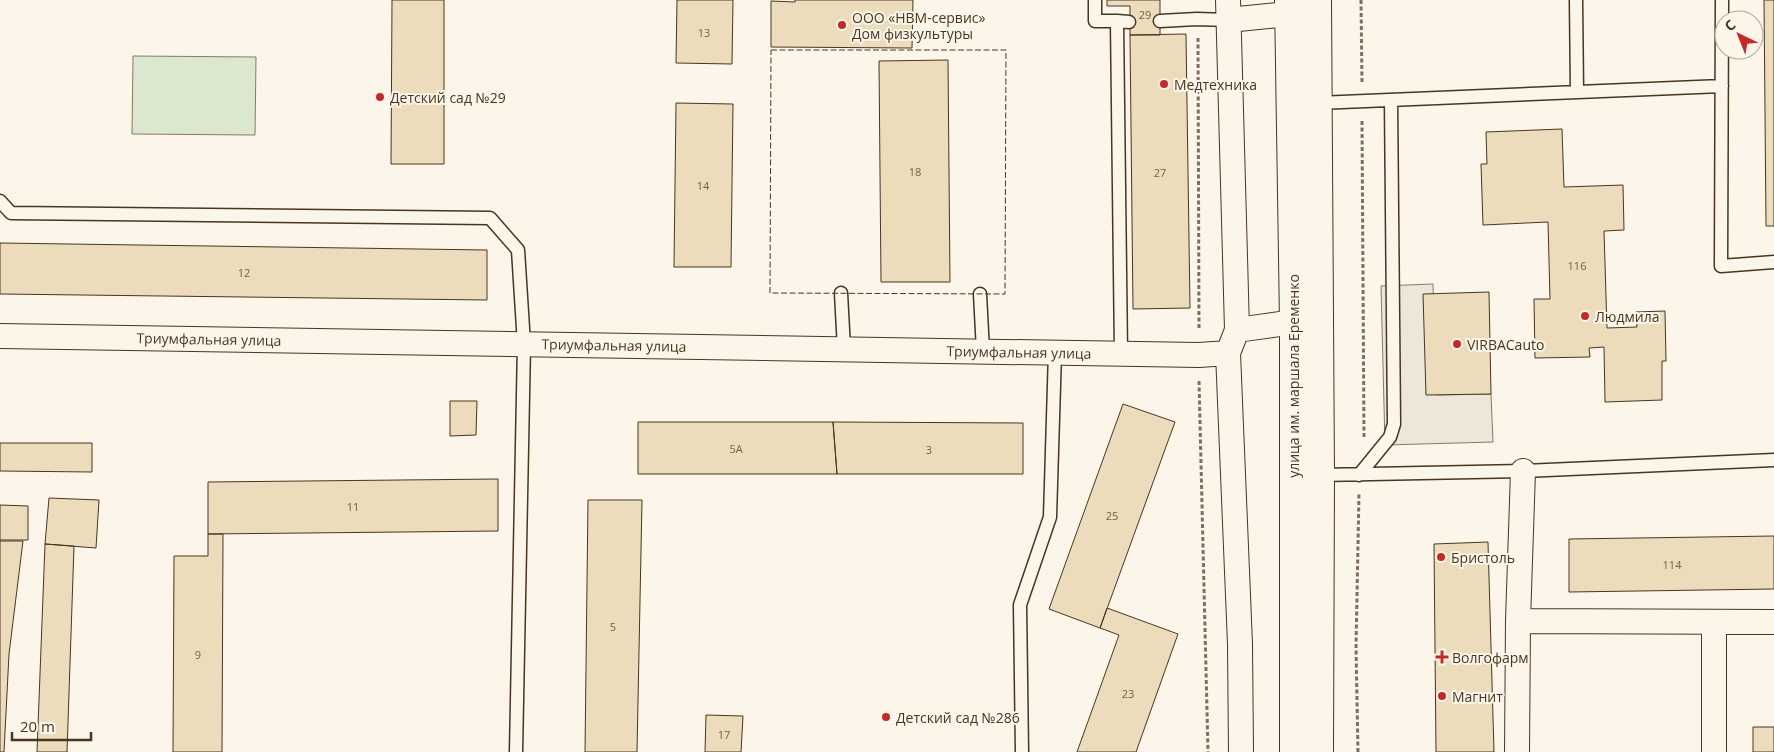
<svg xmlns="http://www.w3.org/2000/svg" width="1774" height="752" viewBox="0 0 1774 752" font-family="'Open Sans',sans-serif">
<style>
.green{fill:#dce7d0;stroke:#887966}
.parking{fill:#ede7d9;stroke:#887966}
.building{fill:#ecdcbc;stroke:#4a3520}
.lines{fill:none;stroke-linecap:round;stroke-linejoin:round}
.service-casing{stroke:#4a3520;stroke-width:15}
.minor-casing{stroke:#4a3520;stroke-width:26}
.trunk-casing{stroke:#4a3520;stroke-width:30}
.path{stroke:#7f6f5c;stroke-width:3;stroke-dasharray:4 2.5;stroke-linecap:butt}
.service{stroke:#fbf6e9;stroke-width:12}
.minor{stroke:#fbf6e9;stroke-width:24}
.trunk{stroke:#fbf6e9;stroke-width:28}
.fence{stroke:#4a3520;stroke-width:1;stroke-dasharray:6 2.5;stroke-linecap:butt}
.poi-dot{fill:#c62828;stroke:#fbf6e9;stroke-width:2}
.labels{text-anchor:middle;dominant-baseline:central;stroke-width:4;stroke-linejoin:round;paint-order:stroke}
.number-label{font-size:11px;fill:#725f47}
.poi-label{font-size:14px;fill:#4a3520;stroke:#fbf6e9;text-anchor:start}
.street-label{font-size:14px;fill:#4a3520;stroke:#fbf6e9}
</style>
<rect width="100%" height="100%" fill="#fbf6e9"/>
<path class="green" d="M133,56L256,57L255,135L132,134Z"/>
<path class="parking" d="M1433,284L1436,395L1491,394L1493,442L1385,445L1381,286Z"/>
<path class="building" d="M392,0H444V164H391Z
M677,0H733L732,64L676,63Z
M795,0H913L912,48L771,47V1L795,2Z
M1107,0H1160V35H1130V6H1107Z
M1764,0H1774V226H1766Z
M1186,34L1190,308L1133,309L1130,35Z
M948,60L950,282H881L879,61Z
M676,103L733,104L731,267H674Z
M1562,129L1564,187L1623,185L1624,230L1604,231L1607,328L1637,327L1636,312L1665,311L1666,361H1662V400L1605,402L1604,347L1589,348L1590,357L1535,358L1534,299H1550L1548,222L1483,225L1481,164H1487L1486,132Z
M0,243L487,250V300L0,294Z
M1489,292L1491,394L1426,395L1423,294Z
M450,401H477L476,435L450,436Z
M1123,404L1175,422L1100,628L1049,609Z
M638,422H833L837,474H638Z
M833,422L1023,423V474H837Z
M0,443H92V472L0,471Z
M498,479V531L208,534V482Z
M49,498L99,500L96,548L45,544Z
M588,500H642L637,752H585Z
M0,505L28,506V540H0Z
M208,534H223L222,752H173L174,556H208Z
M1774,536V589L1569,592V539Z
M0,541H23L9,654L4,752H0Z
M1488,542L1494,752H1436L1434,544Z
M45,544L74,546L67,752H37Z
M1107,608L1178,634L1136,752H1077L1119,635L1100,628Z
M706,715L743,716L741,752H705Z
M1753,727H1774V752H1753Z"/>
<g class="lines">
<g class="service-casing">
<path id="service" d="M1095,0V21H1117
M1576,0L1577,92
M1722,0L1721,266L1774,262
M1160,21L1197,19L1228,20
M1318,103L1722,86
M0,201L11,213L490,218L518,250L524,344L516,752
M841,293L844,349
M980,294L983,351
M1121,354L1117,21L1129,22
M1320,475L1523,471L1774,460
M1359,475L1390,437L1394,424L1391,100
M1022,752L1020,605L1050,517L1055,352"/>
</g>
<g class="minor-casing">
<path id="minor" d="M1228,0L1237,330L1228,353L1240,644L1241,752
M1228,20L1289,14
M1237,330L1294,322
M0,336L1199,355L1228,353
M1518,621L1774,622
M1517,752L1518,621L1523,471
M1714,752V622"/>
</g>
<g class="trunk-casing">
<path id="trunk" d="M1289,0L1294,322V752
M1317,0L1320,475L1319,752"/>
</g>
<path class="path" d="M1361,0L1362,82
M1198,38L1199,329
M1362,121L1364,437
M1199,381L1208,752
M1358,752L1356,647L1359,493"/>
<use href="#service" class="service"/>
<use href="#minor" class="minor"/>
<use href="#trunk" class="trunk"/>
<path class="fence" d="M771,50H1006L1005,294L770,293Z"/>
</g>
<g class="poi-dot">
<circle cx="842" cy="25" r="5"/>
<circle cx="1164" cy="84" r="5"/>
<circle cx="380" cy="97" r="5"/>
<circle cx="1585" cy="316" r="5"/>
<circle cx="1457" cy="344" r="5"/>
<circle cx="1441" cy="557" r="5"/>
<path d="M1439.5 649.5h5v5h5v5h-5v5h-5v-5h-5v-5h5z"/>
<circle cx="1442" cy="696" r="5"/>
<circle cx="886" cy="717" r="5"/>
</g>
<g class="labels">
<g class="number-label">
<text x="1145" y="14">29</text>
<text x="704" y="32">13</text>
<text x="915" y="171">18</text>
<text x="1160" y="172">27</text>
<text x="703" y="185">14</text>
<text x="1577" y="265">116</text>
<text x="244" y="272">12</text>
<text x="736" y="448">5А</text>
<text x="929" y="449">3</text>
<text x="353" y="506">11</text>
<text x="1112" y="515">25</text>
<text x="1672" y="564">114</text>
<text x="613" y="626">5</text>
<text x="198" y="654">9</text>
<text x="1128" y="693">23</text>
<text x="724" y="734">17</text>
</g>
<g class="poi-label">
<text x="852" y="17">ООО «НВМ-сервис»<tspan x="852" dy="16">Дом физкультуры</tspan></text>
<text x="1174" y="84">Медтехника</text>
<text x="390" y="97">Детский сад №29</text>
<text x="1595" y="316">Людмила</text>
<text x="1467" y="344">VIRBACauto</text>
<text x="1451" y="557">Бристоль</text>
<text x="1452" y="657">Волгофарм</text>
<text x="1452" y="696">Магнит</text>
<text x="896" y="717">Детский сад №286</text>
</g>
<g class="street-label">
<text transform="translate(209 339) rotate(1)">Триумфальная улица</text>
<text transform="translate(614 345) rotate(1)">Триумфальная улица</text>
<text transform="translate(1019 352) rotate(1)">Триумфальная улица</text>
<text transform="translate(1293 376) rotate(-90)">улица им. маршала Еременко</text>
</g>
</g>
<g transform="translate(1739 35) rotate(317)"><circle r="24" fill="#fbf6e9" stroke="#b4a999"/>
<path d="M0-4L9 19L0 12L-9 19Z" fill="#c62828"/>
<text y="-8" font-size="14" font-weight="bold" text-anchor="middle" fill="#4a3520">С</text>
</g>
<path d="M12 732v8h79v-8" fill="none" stroke="#4a3520" stroke-width="2.5"/>
<text x="20" y="732" font-size="15" fill="#4a3520" stroke="#fbf6e9" stroke-width="4" paint-order="stroke">20 m</text>
</svg>
